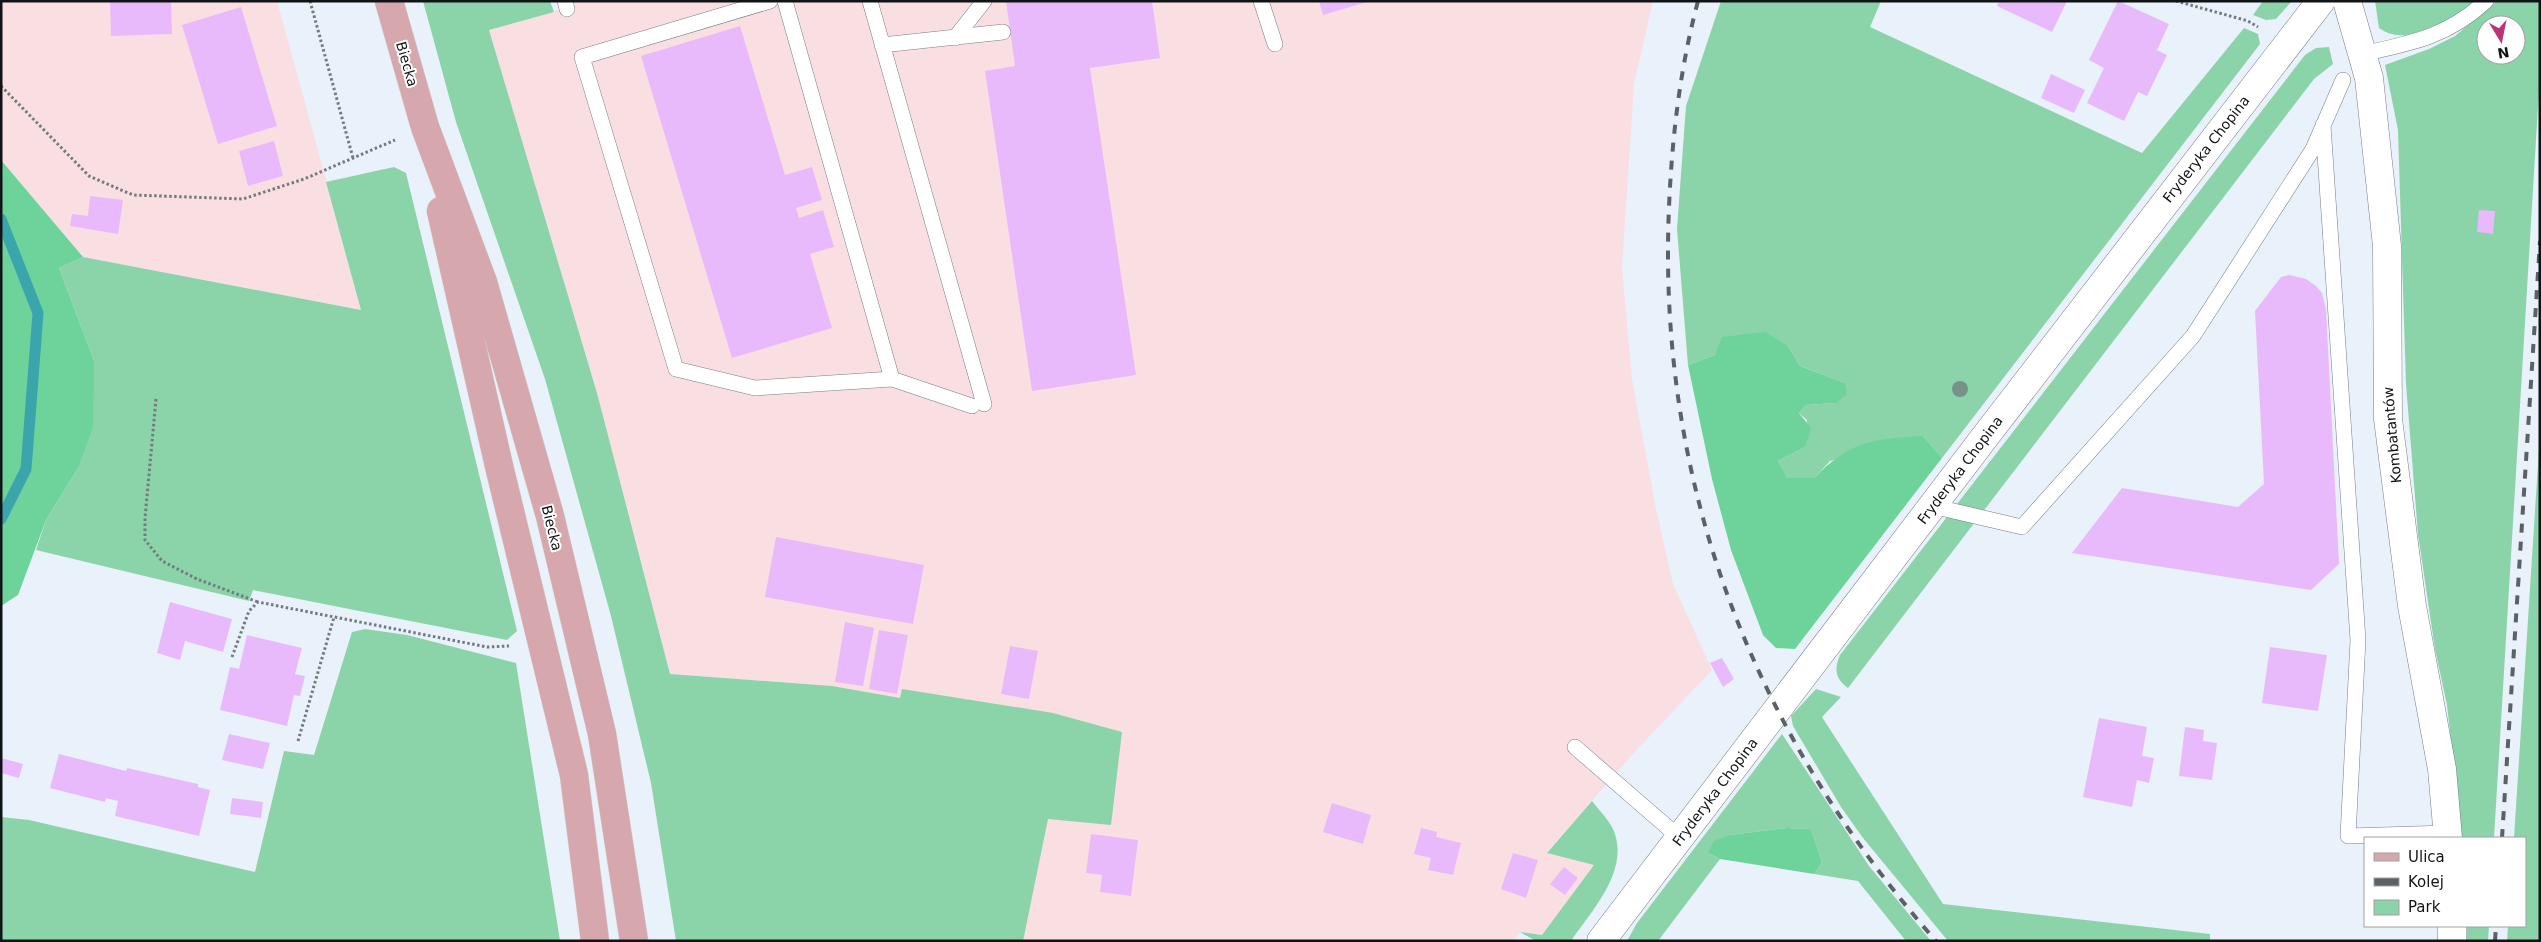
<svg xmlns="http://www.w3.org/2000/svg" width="2541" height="942" viewBox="0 0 2541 942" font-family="'DejaVu Sans',sans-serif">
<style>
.industrial{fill:#fadfe2}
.green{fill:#8bd3a9;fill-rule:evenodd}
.forest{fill:#6dd39b}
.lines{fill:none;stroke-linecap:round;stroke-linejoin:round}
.stream{stroke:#3aa6ab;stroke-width:11}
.building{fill:#e9bafb}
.lane-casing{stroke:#777e86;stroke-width:16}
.street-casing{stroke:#777e86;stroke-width:29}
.secondary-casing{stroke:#777e86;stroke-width:29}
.primary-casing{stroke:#cfd0d1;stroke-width:29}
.path{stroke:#747a7f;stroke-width:3;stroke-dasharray:2.5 2.5;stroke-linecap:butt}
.lane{stroke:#fff;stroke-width:15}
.street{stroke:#fff;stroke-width:28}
.secondary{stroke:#fff;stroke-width:28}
.primary{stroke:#d6a7ac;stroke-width:28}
.rail{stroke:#5c6166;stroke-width:4;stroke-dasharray:9 9;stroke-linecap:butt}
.tree{fill:#769188}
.labels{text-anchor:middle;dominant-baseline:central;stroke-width:4;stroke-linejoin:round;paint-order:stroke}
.street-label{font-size:14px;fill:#111417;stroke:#fff}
</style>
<rect width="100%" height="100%" fill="#e9f1fa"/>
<path class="industrial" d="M1,1H277L362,310L83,257L1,160Z
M574,1H1653L1634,84L1622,268L1632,379L1656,509L1673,584L1712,670L1632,755L1547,852L1595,864L1542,935L1521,932L1513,941H697L831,686L670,674L597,393L489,30L575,5Z"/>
<path class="green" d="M423,1H550L554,12L489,30L597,393L670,674L832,686L900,698L902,689L1053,713L1122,732L1111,825L1048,819L1023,941H676L651,783L611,616L545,379L456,122Z
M1721,1H1881L1870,27L2142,153L2244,28L2258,34L2260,44L1942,458L1923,436L1830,461L1814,478H1788L1778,461L1805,447L1807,420L1799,413L1806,405L1836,403L1845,383L1800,366L1788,346L1715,355L1688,365L1677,229L1686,106Z
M2263,1H2292L2276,19L2266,20L2253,15Z
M2375,1H2476C2451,21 2409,49 2379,28Z
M2497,1H2540V73L2494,838H2462L2447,705L2435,649L2418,534L2406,384L2398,130L2385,65L2429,49L2455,36ZM2486,25H2516V55H2486Z
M2329,47L2333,64L2314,79L1848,688C1835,678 1834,670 1840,655L2305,55L2316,48Z
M394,167L406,173L517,631L507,640L253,590L249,601L36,550L46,520L78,468L94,361L59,268L83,257L361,310L326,182Z
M2540,433V941H2507L2508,926H2525V838H2514Z
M365,629L407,635L516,663L560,941H1V817L29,820L255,872L284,751L314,755L352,632Z
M1816,689L1841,697L1822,717L1943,904L2210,934V941H1948L1863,838L1841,807L1793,726L1791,716Z
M1782,734L1869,866L1931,941H1906L1858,881L1814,874L1822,862L1811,829L1787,828L1730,835L1708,853L1720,859L1658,941H1627L1637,923Z
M1592,801C1598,809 1608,819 1613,829C1631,870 1592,910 1571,941H1536L1520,932L1542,935L1594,865L1547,853Z
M2467,926H2489L2488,941H2467Z"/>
<path class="forest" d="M1,160L83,257L59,268L94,361L93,427L78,468L46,520L18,595L1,606Z
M1765,332L1788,346L1800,366L1845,383L1847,394L1836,403L1806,405L1799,413L1811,428L1805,447L1778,461L1788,478H1814C1850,441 1873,439 1923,436L1942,458L1795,649L1776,648L1763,635L1731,550L1712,479L1688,365L1715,355L1722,337Z
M1787,828L1811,829L1822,862L1814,874L1720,859L1708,853L1714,841L1730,835Z"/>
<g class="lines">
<path class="stream" d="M1,219L38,313L26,469L1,519"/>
</g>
<path class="building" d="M110,1H171L172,34L111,36Z
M1006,1H1152L1160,58L1090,68L1136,375L1032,391L985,71L1015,66Z
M1319,1H1367V2L1323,15Z
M1999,1H2067L2052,32L1997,6Z
M2118,1L2169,24L2157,50L2167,55L2147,96L2138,92L2124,121L2087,103L2104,68L2089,60Z
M241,7L277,126L218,144L182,25Z
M740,26L785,175L812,167L822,200L796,208L799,218L823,210L834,247L810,254L832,328L732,358L641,56Z
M2051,74L2085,90L2074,113L2041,98Z
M274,141L283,176L248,186L239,151Z
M90,196L123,200L118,234L70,226L72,214L88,216Z
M2479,210L2495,211L2493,234L2477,232Z
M2289,275L2306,279L2316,286L2322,293L2326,309L2339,564L2311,590L2072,553L2122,488L2238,507L2264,484L2255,311L2281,277Z
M776,537L924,565L913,624L765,597Z
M170,602L232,619L223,652L185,641L180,660L157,653Z
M845,622L874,628L863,686L835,682Z
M879,630L908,635L897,694L869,689Z
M247,635L302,648L295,674L305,676L300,696L294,695L287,726L220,710L230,667L239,669Z
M1010,646L1038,651L1029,699L1001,694Z
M2270,647L2327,655L2318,711L2262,703Z
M1722,658L1734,679L1723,687L1710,663Z
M2099,718L2147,727L2142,756L2154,758L2149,783L2137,780L2132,807L2083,797Z
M2185,727L2204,730L2203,741L2217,743L2212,780L2179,776Z
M229,734L270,743L263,769L222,760Z
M59,754L126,771L127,768L198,784V787L210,790L199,836L115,816L118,801L106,798L105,802L50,788Z
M1,758L23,764L19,778L1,773Z
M232,798L263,802L261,818L230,814Z
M1332,803L1371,815L1363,844L1323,832Z
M1421,828L1437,832L1436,837L1461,843L1453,875L1428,870L1431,858L1414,854Z
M1091,834L1138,840L1131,896L1100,892L1102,875L1086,873Z
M1513,853L1538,860L1526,898L1501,889Z
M1564,867L1578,878L1565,895L1550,884Z"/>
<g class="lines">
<g class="lane-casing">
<path id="lane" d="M565,1L567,9
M770,1L582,57L676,369L755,388L892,379L972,406
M785,1L892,379
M870,1L984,404
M1261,1L1275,44
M955,38L984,1
M882,45L1003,32
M2362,54C2412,43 2447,37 2486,1
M2323,125L2358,640L2348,836L2448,833
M1932,506L2022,527L2193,336L2313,149L2343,80
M1575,747L1680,838"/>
</g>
<g class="street-casing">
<path id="street" d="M2347,1L2369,78L2387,246L2388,419L2412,606L2442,769L2448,838
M2452,926V941"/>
</g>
<g class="secondary-casing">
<path id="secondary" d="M1601,941L1984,438L2321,1"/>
</g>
<g class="primary-casing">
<path id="primary" d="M389,1L425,127L483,282L550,516L602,734L634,941
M441,211L499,466L574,775L595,941"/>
</g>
<path class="path" d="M310,1L353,158
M2176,1L2248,21L2258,27
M1,86L89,176L133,195L243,199L304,179L395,140
M156,399L145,518V540L162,561L197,579L258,602
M232,657L249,611L258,602L487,647L509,646
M298,741L334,617"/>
<use href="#lane" class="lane"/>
<use href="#street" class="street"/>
<use href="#secondary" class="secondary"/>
<use href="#primary" class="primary"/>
<path class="rail" d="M1698,1C1680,68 1672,137 1669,207C1657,485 1753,733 1936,941
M2502,838L2540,241
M2495,941L2496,926"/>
</g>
<circle class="tree" cx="1960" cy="389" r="8"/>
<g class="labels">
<g class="street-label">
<text transform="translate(407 64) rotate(74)">Biecka</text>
<text transform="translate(2206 149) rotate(-52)">Fryderyka Chopina</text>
<text transform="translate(2392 435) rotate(-95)">Kombatantów</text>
<text transform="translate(1960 470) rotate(-53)">Fryderyka Chopina</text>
<text transform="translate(552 528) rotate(76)">Biecka</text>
<text transform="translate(1715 792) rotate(-53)">Fryderyka Chopina</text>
</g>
</g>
<rect width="2541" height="942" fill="none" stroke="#111417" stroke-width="5"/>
<rect x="2364" y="837" width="162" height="90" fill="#ffffff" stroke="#a0a1a2"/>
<rect x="2374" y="853" width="25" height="8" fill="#d6a7ac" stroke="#a0a1a2"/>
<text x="2408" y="862" font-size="15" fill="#111417">Ulica</text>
<rect x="2374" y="878" width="25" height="8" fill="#5c6166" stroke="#a0a1a2"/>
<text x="2408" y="887" font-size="15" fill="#111417">Kolej</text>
<rect x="2374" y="900" width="25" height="15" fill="#8bd3a9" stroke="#a0a1a2"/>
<text x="2408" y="912" font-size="15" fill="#111417">Park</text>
<g transform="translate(2501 40) rotate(170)"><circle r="24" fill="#ffffff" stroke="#a0a1a2"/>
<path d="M0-4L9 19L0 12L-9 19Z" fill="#bb3475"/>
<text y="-8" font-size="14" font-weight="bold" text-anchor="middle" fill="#111417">N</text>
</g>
</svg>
